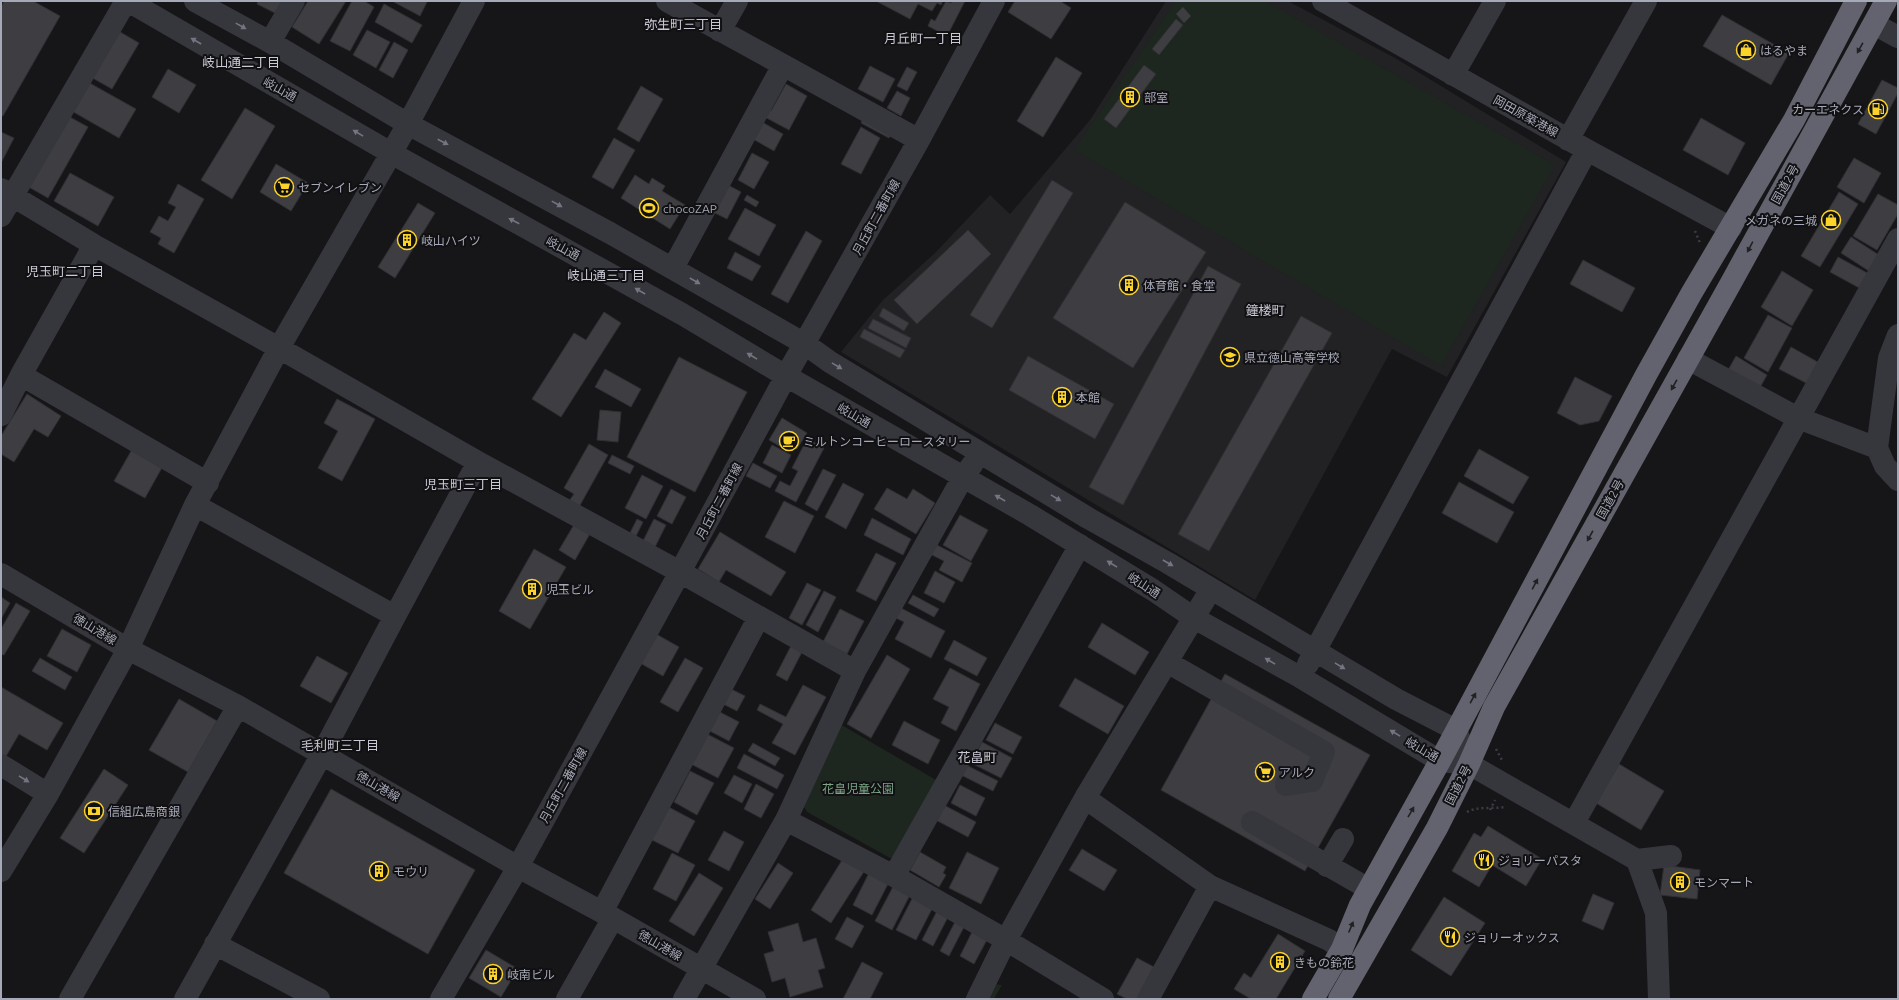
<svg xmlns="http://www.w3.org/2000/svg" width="1899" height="1000" viewBox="0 0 1899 1000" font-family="Ubuntu,'Noto Sans JP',sans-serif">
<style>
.built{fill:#222124}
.green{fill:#1d261f}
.building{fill:#3d3d42;stroke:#302f33}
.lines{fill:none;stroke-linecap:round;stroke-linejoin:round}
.path{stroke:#3c3d44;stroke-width:2.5;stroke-dasharray:2 3;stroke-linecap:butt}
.minor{stroke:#36363d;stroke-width:22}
.highway{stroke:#62636e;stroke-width:22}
.oneway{fill:#747581}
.oneway2{fill:#212124}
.labels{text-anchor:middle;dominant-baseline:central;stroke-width:4;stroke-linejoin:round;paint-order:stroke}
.poi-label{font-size:12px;fill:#a6a9b8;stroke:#111012;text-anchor:start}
.street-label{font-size:12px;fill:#a6a9b8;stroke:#111012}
.park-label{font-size:12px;fill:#7ca485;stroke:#111012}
.neighbourhood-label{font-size:13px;fill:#c8c9d4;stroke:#111012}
</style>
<rect width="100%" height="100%" fill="#161517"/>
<path class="built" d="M1166,1H1288L1395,58L1566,162L1447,377L1392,349L1255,600L841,352L883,300L935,253L990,195L1010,214L1090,120Z"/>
<path class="green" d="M1176,1H1265L1555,165L1441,366L1074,150Z
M840,724L938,781L894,857L890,858L807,812L801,802Z
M994,984L1002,985L994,999H986Z"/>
<path class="building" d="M4,1H33L60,16L3,116L1,115V7Z
M258,1H282L275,13L257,4Z
M308,1H346L319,44L292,27Z
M352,1H364L374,7L350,51L330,41Z
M392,1H426L427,2L420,16Z
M876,1H943L941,5L937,3L932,11L918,4L910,19Z
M946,1L951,3L952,1H965L947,36L928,26L931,19L935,21Z
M1015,1H1060L1071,8L1051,39L1008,12Z
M384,4L422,25L412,43L375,22Z
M1183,7L1191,16L1184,23L1176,14Z
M1722,15L1789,53L1771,85L1703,46Z
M1176,19L1183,25L1159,55L1152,49Z
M115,29L139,43L112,89L89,76Z
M367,30L390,42L376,68L353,55Z
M394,42L408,50L393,78L379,70Z
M1056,57L1082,73L1043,137L1017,121Z
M1144,65L1156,74L1116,128L1104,119Z
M870,66L895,79L883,102L858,89Z
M907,67L917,72L907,91L897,86Z
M168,69L196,85L179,113L152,97Z
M1882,80L1898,88V93L1876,134L1858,124Z
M86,81L136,109L119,138L70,110Z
M786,84L807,96L789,130L759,114L763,106L771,111Z
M641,86L663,99L639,142L617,129Z
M897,91L910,98L901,116L887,108Z
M245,108L275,126L232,199L201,180Z
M68,116L88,127L48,198L27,186Z
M1701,118L1745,143L1728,175L1683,150Z
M863,119L891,135L889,138L861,123Z
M762,122L783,134L774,151L753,139Z
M861,127L880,138L861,174L841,164Z
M1,132L14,138L1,163Z
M614,138L635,150L613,189L592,177Z
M752,153L769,162L754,189L738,180Z
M1854,158L1881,173L1864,203L1837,187Z
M276,164L308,183L291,211L260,192Z
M70,173L114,197L98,226L54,201Z
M635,175L649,184L652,178L665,186L662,191L685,205L670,229L621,198Z
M1052,180L1073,193L992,328L970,315Z
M178,184L204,199L174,253L158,244L161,238L150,232L159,216L168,221L176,207L168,203Z
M728,185L741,192L727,219L713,212Z
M1839,192L1858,204L1820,267L1801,256Z
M1878,194L1898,205V214L1877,250L1853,236Z
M747,195L759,202L756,207L744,200Z
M1125,202L1206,252L1133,368L1053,318Z
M418,203L435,213L395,278L378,267Z
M745,208L776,225L759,256L728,239Z
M968,230L991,254L917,324L894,300Z
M806,231L822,241L788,303L771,294Z
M1851,237L1879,255L1869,271L1841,253Z
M735,252L761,266L752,281L727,268Z
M1838,257L1871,275L1863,290L1830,272Z
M1583,260L1635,288L1622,312L1570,284Z
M1208,266L1241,284L1123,505L1089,487Z
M1782,271L1813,290L1792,326L1761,307Z
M883,308L909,323L904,331L879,316Z
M604,312L621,323L561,417L532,399L574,333L586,340Z
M1768,315L1792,328L1768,372L1744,358Z
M1301,316L1332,333L1209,551L1178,534Z
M873,319L911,338L906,348L868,328Z
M864,329L905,350L900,358L860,337Z
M1791,347L1823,365L1812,386L1779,369Z
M1028,356L1114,404L1095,439L1009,390Z
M1736,356L1767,375L1758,391L1727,372Z
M679,357L747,392L695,492L627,457Z
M605,369L641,389L631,407L595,387Z
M1575,377L1612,396L1599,421L1580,425L1557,413Z
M27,394L61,416L48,437L34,429L14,462L1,454V436Z
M337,399L375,419L342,481L318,468L338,431L324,423Z
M600,410L621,412L618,442L597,440Z
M782,418L807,433L797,449L786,443L783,448L769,440Z
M812,441L824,448L796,502L775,491L780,481L790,486L798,471L792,468L805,443L810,445Z
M589,444L608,455L579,507L569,501L574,494L564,488Z
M772,445L791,455L782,473L763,463Z
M134,446L164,464L145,498L114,481Z
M1479,449L1529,477L1513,504L1464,476Z
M612,455L634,466L630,474L608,463Z
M753,463L777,476L770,488L746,476Z
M823,469L836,475L817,511L805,504Z
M642,475L663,486L646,519L625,508Z
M1459,482L1514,512L1497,543L1442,513Z
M843,483L864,494L846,529L825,517Z
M887,488L907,499L913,489L935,503L916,534L874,509Z
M671,489L686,497L672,524L657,516Z
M784,501L814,516L795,553L765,537Z
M960,515L988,530L971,561L943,545Z
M872,518L911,539L903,555L864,535Z
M637,519L643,522L636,536L630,533Z
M654,519L666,525L655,547L643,541Z
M575,523L591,532L575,560L559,550Z
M720,532L786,572L771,596L726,570L719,582L698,569Z
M933,543L972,563L962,582L939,570L944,561L928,553Z
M534,549L566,567L530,629L499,611Z
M876,553L896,563L876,601L856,591Z
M935,571L955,582L944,603L924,593Z
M807,583L821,590L802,625L789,618Z
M824,591L836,597L818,632L806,625Z
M913,595L939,609L934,617L908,603Z
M1,597L10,603L1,619Z
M16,603L30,611L4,655L1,654V629Z
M899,607L945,631L931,658L895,639L904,622L894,617Z
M840,609L864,621L847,654L823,642Z
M1102,623L1149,652L1135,675L1088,647Z
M62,629L91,645L77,672L47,656Z
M656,634L679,647L663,676L640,663Z
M954,640L987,658L977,676L944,659Z
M791,646L802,652L787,681L776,675Z
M887,655L910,669L871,738L847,724Z
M317,656L348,673L331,703L300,686Z
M40,658L72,677L65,690L32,671Z
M685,658L703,668L678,712L660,702Z
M950,668L980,684L956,731L941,723L949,707L933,699Z
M1225,674L1370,755L1305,871L1161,790Z
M1075,678L1124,706L1108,734L1059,706Z
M803,685L826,697L795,755L772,743L783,724L757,710L760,704L786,717Z
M1,687L63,723L47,750L19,734L1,765Z
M727,687L745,696L737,711L719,702Z
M179,699L217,721L188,772L149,750Z
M714,709L739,722L729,741L704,728Z
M904,721L940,740L928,764L892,745Z
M995,723L1022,737L1013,754L986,740Z
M707,734L734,748L718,778L691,764Z
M982,742L1012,758L1001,778L971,763Z
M753,743L780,758L775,766L748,751Z
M744,754L784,775L777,789L737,768Z
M964,764L998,781L993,791L959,774Z
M1619,764L1664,791L1641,830L1596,803Z
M104,769L128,785L84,853L60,838Z
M690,771L714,783L697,815L674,802Z
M734,775L752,784L742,803L724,793Z
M756,784L774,794L761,818L744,809Z
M960,785L985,798L976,816L951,803Z
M331,789L475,870L428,954L284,873Z
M661,803L695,821L678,853L644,836Z
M940,803L976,822L968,837L932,818Z
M1488,826L1542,859L1526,886L1492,865L1479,887L1452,871L1474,833L1481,837Z
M724,831L744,842L729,871L708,860Z
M1082,849L1117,870L1104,891L1069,870Z
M920,852L946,867L943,873L946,875L939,887L910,870Z
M967,852L999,868L981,904L949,888Z
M672,853L695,865L676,901L653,889Z
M844,857L865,870L831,923L811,910Z
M778,863L793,873L770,909L755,899Z
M1664,865L1700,870L1697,899L1660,895Z
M870,871L889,882L872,915L853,905Z
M699,873L723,888L694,936L669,921Z
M895,883L912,891L892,930L875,921Z
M915,893L935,903L916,940L896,930Z
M1593,894L1614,903L1603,930L1582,921Z
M1444,897L1485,923L1451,976L1411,950Z
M937,911L948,917L933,946L922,940Z
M847,917L864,926L852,948L835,939Z
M956,920L965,925L949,956L940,951Z
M798,923L803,942L816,938L825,968L818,970L823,987L790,997L785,978L772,982L764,954L774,951L768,932Z
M975,926L990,934L974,964L960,956Z
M1278,934L1305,951L1276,999H1251L1234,989L1244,973L1251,978Z
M486,950L518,969L501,997L469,978Z
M1137,958L1154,967L1137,999H1127L1117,994Z
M862,962L883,973L870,999H843Z"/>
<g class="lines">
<path class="path" d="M1695,231L1700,243
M1496,749L1502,760
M1490,810L1495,800
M1467,812C1478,806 1492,809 1505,807"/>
<path class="minor" d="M128,1L391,153L682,314L786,376L1030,515L1153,590L1194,618L1300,677L1440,761L1469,764L1637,860L1671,856
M195,1L270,42L408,124L610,233L805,344L830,362L1088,518L1168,563L1396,699L1456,730L1469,764
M667,1L919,140
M1323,1L1587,150L1731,228
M1874,24L1898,37
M720,31L737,1
M270,42L294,1
M1453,75L1495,1
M1568,140L1646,1
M1,189L94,245L279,348L478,462L680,572L855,671
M1,216L126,1
M673,268L783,65
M1898,335L1889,358L1877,448L1885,466L1898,480
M1688,359L1798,418L1877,448
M21,375L208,483
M1,415L21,375L94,245
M195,505L395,616
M1,574L128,649L238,706L518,867L613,918L755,999
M1167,662L1324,752L1312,781L1286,785
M1308,664L1587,150
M1,765L48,794
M1085,798L1210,886L1329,940L1342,949
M786,820L894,876L1006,940L1103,999
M1252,822L1369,889
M1574,823L1898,239
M1637,860L1656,913L1659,999
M1327,866L1343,839
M1,871L48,794L128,649L195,505L279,348L408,124L474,1
M894,876L1080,545
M602,912L759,617
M215,944L319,999
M70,999L238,706
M185,999L322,754L395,616L478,462
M441,999L518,867L680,572L786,376L919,140L994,1
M567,999L613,918
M684,999L786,820L855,671L963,477L972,465
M977,999L1006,940L1085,798L1211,589
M1148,999L1210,886"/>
<path class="highway" d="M1313,999L1342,949L1360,905L1440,761L1646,375L1691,294L1794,120L1856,1
M1339,999L1437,828L1469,764L1494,707L1732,281L1886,1"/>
</g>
<defs><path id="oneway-solid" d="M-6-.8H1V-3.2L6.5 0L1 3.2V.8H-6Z"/></defs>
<g class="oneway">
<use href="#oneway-solid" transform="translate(241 26) rotate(29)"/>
<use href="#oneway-solid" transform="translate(196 41) rotate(-150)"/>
<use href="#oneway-solid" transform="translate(358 133) rotate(-149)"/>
<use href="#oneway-solid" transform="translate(443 142) rotate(28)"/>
<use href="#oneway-solid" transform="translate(557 204) rotate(29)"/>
<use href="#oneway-solid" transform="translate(514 221) rotate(-152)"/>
<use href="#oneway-solid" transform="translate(695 281) rotate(30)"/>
<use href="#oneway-solid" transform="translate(640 291) rotate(-150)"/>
<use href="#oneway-solid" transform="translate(752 356) rotate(-149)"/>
<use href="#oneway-solid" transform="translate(837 366) rotate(31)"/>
<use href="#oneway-solid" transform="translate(1000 498) rotate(-150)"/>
<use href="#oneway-solid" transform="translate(1056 498) rotate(31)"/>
<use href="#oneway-solid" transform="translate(1168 563) rotate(30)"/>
<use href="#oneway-solid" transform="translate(1112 564) rotate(-148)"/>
<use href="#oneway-solid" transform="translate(1270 661) rotate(-149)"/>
<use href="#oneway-solid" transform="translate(1340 666) rotate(31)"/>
<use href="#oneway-solid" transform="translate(1395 733) rotate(-149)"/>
<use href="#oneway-solid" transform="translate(24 779) rotate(32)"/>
</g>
<g class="oneway2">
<use href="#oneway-solid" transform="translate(1860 48) rotate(119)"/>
<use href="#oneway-solid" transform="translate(1750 247) rotate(118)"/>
<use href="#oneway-solid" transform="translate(1674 385) rotate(119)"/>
<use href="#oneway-solid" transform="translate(1590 536) rotate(119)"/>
<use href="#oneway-solid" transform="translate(1535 584) rotate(-62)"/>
<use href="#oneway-solid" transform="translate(1473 698) rotate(-61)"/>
<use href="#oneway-solid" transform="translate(1411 812) rotate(-60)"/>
<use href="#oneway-solid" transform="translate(1351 927) rotate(-67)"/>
</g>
<defs>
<g id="shop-ring" transform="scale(1)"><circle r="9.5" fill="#111012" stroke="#fbd329" stroke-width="1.5"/><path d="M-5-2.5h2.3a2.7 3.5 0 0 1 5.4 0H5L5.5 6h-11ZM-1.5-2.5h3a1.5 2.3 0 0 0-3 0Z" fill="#fbd329"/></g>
<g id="building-ring" transform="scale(1)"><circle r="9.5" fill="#111012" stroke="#fbd329" stroke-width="1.5"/><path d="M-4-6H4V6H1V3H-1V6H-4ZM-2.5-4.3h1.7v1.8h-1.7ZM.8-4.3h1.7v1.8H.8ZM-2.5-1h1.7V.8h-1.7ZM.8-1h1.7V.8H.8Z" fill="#fbd329"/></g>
<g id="fuel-ring" transform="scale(1)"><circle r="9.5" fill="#111012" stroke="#fbd329" stroke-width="1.5"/><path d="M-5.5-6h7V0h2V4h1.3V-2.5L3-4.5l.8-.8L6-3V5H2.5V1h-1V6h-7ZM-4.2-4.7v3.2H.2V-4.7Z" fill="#fbd329"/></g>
<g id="supermarket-ring" transform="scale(1)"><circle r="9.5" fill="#111012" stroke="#fbd329" stroke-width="1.5"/><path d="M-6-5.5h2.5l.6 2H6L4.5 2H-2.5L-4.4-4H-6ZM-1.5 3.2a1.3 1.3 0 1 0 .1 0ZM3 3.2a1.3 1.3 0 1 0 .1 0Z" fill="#fbd329"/></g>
<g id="stadium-ring" transform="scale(1)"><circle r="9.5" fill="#111012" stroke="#fbd329" stroke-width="1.5"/><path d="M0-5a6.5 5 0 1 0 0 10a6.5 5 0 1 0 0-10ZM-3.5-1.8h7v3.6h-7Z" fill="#fbd329"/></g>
<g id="school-ring" transform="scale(1)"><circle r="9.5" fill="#111012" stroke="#fbd329" stroke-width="1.5"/><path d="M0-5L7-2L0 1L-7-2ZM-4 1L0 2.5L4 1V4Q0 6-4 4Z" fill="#fbd329"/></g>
<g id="cafe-ring" transform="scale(1)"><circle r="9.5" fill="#111012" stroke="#fbd329" stroke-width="1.5"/><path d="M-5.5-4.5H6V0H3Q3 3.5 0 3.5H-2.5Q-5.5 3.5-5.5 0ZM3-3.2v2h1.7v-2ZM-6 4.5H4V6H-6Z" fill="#fbd329"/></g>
<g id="bank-ring" transform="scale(1)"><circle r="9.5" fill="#111012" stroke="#fbd329" stroke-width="1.5"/><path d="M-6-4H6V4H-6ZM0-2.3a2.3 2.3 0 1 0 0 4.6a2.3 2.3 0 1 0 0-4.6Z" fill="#fbd329"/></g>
<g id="restaurant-ring" transform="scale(1)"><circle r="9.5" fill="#111012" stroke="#fbd329" stroke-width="1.5"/><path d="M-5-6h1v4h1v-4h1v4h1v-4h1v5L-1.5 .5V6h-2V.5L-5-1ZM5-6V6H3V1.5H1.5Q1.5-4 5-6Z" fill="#fbd329"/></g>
</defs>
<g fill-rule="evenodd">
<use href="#shop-ring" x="1746" y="50"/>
<use href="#building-ring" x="1130" y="97"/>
<use href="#fuel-ring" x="1878" y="109"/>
<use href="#supermarket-ring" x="284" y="187"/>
<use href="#stadium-ring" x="649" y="208"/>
<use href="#shop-ring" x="1831" y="220"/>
<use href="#building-ring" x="407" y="240"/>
<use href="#building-ring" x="1129" y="285"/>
<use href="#school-ring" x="1230" y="357"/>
<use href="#building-ring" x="1062" y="397"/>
<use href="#cafe-ring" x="789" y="441"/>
<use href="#building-ring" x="532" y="589"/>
<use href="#supermarket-ring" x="1265" y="772"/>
<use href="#bank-ring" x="94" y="811"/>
<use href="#restaurant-ring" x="1484" y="860"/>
<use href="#building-ring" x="379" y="871"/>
<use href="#building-ring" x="1680" y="882"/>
<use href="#restaurant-ring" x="1450" y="937"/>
<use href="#building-ring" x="1280" y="962"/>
<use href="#building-ring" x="493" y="974"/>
</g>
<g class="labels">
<g class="poi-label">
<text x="1760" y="50">はるやま</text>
<text x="1144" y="97">部室</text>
<text x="1864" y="109" text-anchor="end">カーエネクス</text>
<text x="298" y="187">セブンイレブン</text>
<text x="663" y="208">chocoZAP</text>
<text x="1817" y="220" text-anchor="end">メガネの三城</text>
<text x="421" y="240">岐山ハイツ</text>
<text x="1143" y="285">体育館・食堂</text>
<text x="1244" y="357">県立徳山高等学校</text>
<text x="1076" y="397">本館</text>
<text x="803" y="441">ミルトンコーヒーロースタリー</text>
<text x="546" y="589">児玉ビル</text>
<text x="1279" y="772">アルク</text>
<text x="108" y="811">信組広島商銀</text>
<text x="1498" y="860">ジョリーパスタ</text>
<text x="393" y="871">モウリ</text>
<text x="1694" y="882">モンマート</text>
<text x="1464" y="937">ジョリーオックス</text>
<text x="1294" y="962">きもの鈴花</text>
<text x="507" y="974">岐南ビル</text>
</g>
<g class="street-label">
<text transform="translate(280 89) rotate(29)">岐山通</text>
<text transform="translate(1526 116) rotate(29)">岡田原築港線</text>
<text transform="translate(1785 184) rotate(-61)">国道2号</text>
<text transform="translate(876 217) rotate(-61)">月丘町二番町線</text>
<text transform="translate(563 248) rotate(28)">岐山通</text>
<text transform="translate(854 415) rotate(30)">岐山通</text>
<text transform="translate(1610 499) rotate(-61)">国道2号</text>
<text transform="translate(719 501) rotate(-62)">月丘町二番町線</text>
<text transform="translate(1144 585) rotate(33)">岐山通</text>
<text transform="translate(95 629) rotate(31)">徳山港線</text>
<text transform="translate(1422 749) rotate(30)">岐山通</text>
<text transform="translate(563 785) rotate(-61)">月丘町二番町線</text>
<text transform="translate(1458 785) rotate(-63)">国道2号</text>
<text transform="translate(378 786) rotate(30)">徳山港線</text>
<text transform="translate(660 945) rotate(30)">徳山港線</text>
</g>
<g class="park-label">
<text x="858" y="788">花畠児童公園</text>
</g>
<g class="neighbourhood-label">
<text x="683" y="24">弥生町三丁目</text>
<text x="923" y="38">月丘町一丁目</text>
<text x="241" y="62">岐山通二丁目</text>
<text x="65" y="271">児玉町二丁目</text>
<text x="606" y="275">岐山通三丁目</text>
<text x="1265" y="310">鐘楼町</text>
<text x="463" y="484">児玉町三丁目</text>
<text x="340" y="745">毛利町三丁目</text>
<text x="977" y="757">花畠町</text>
</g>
</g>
<rect width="1899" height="1000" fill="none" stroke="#a6a9b8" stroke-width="4"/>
</svg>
